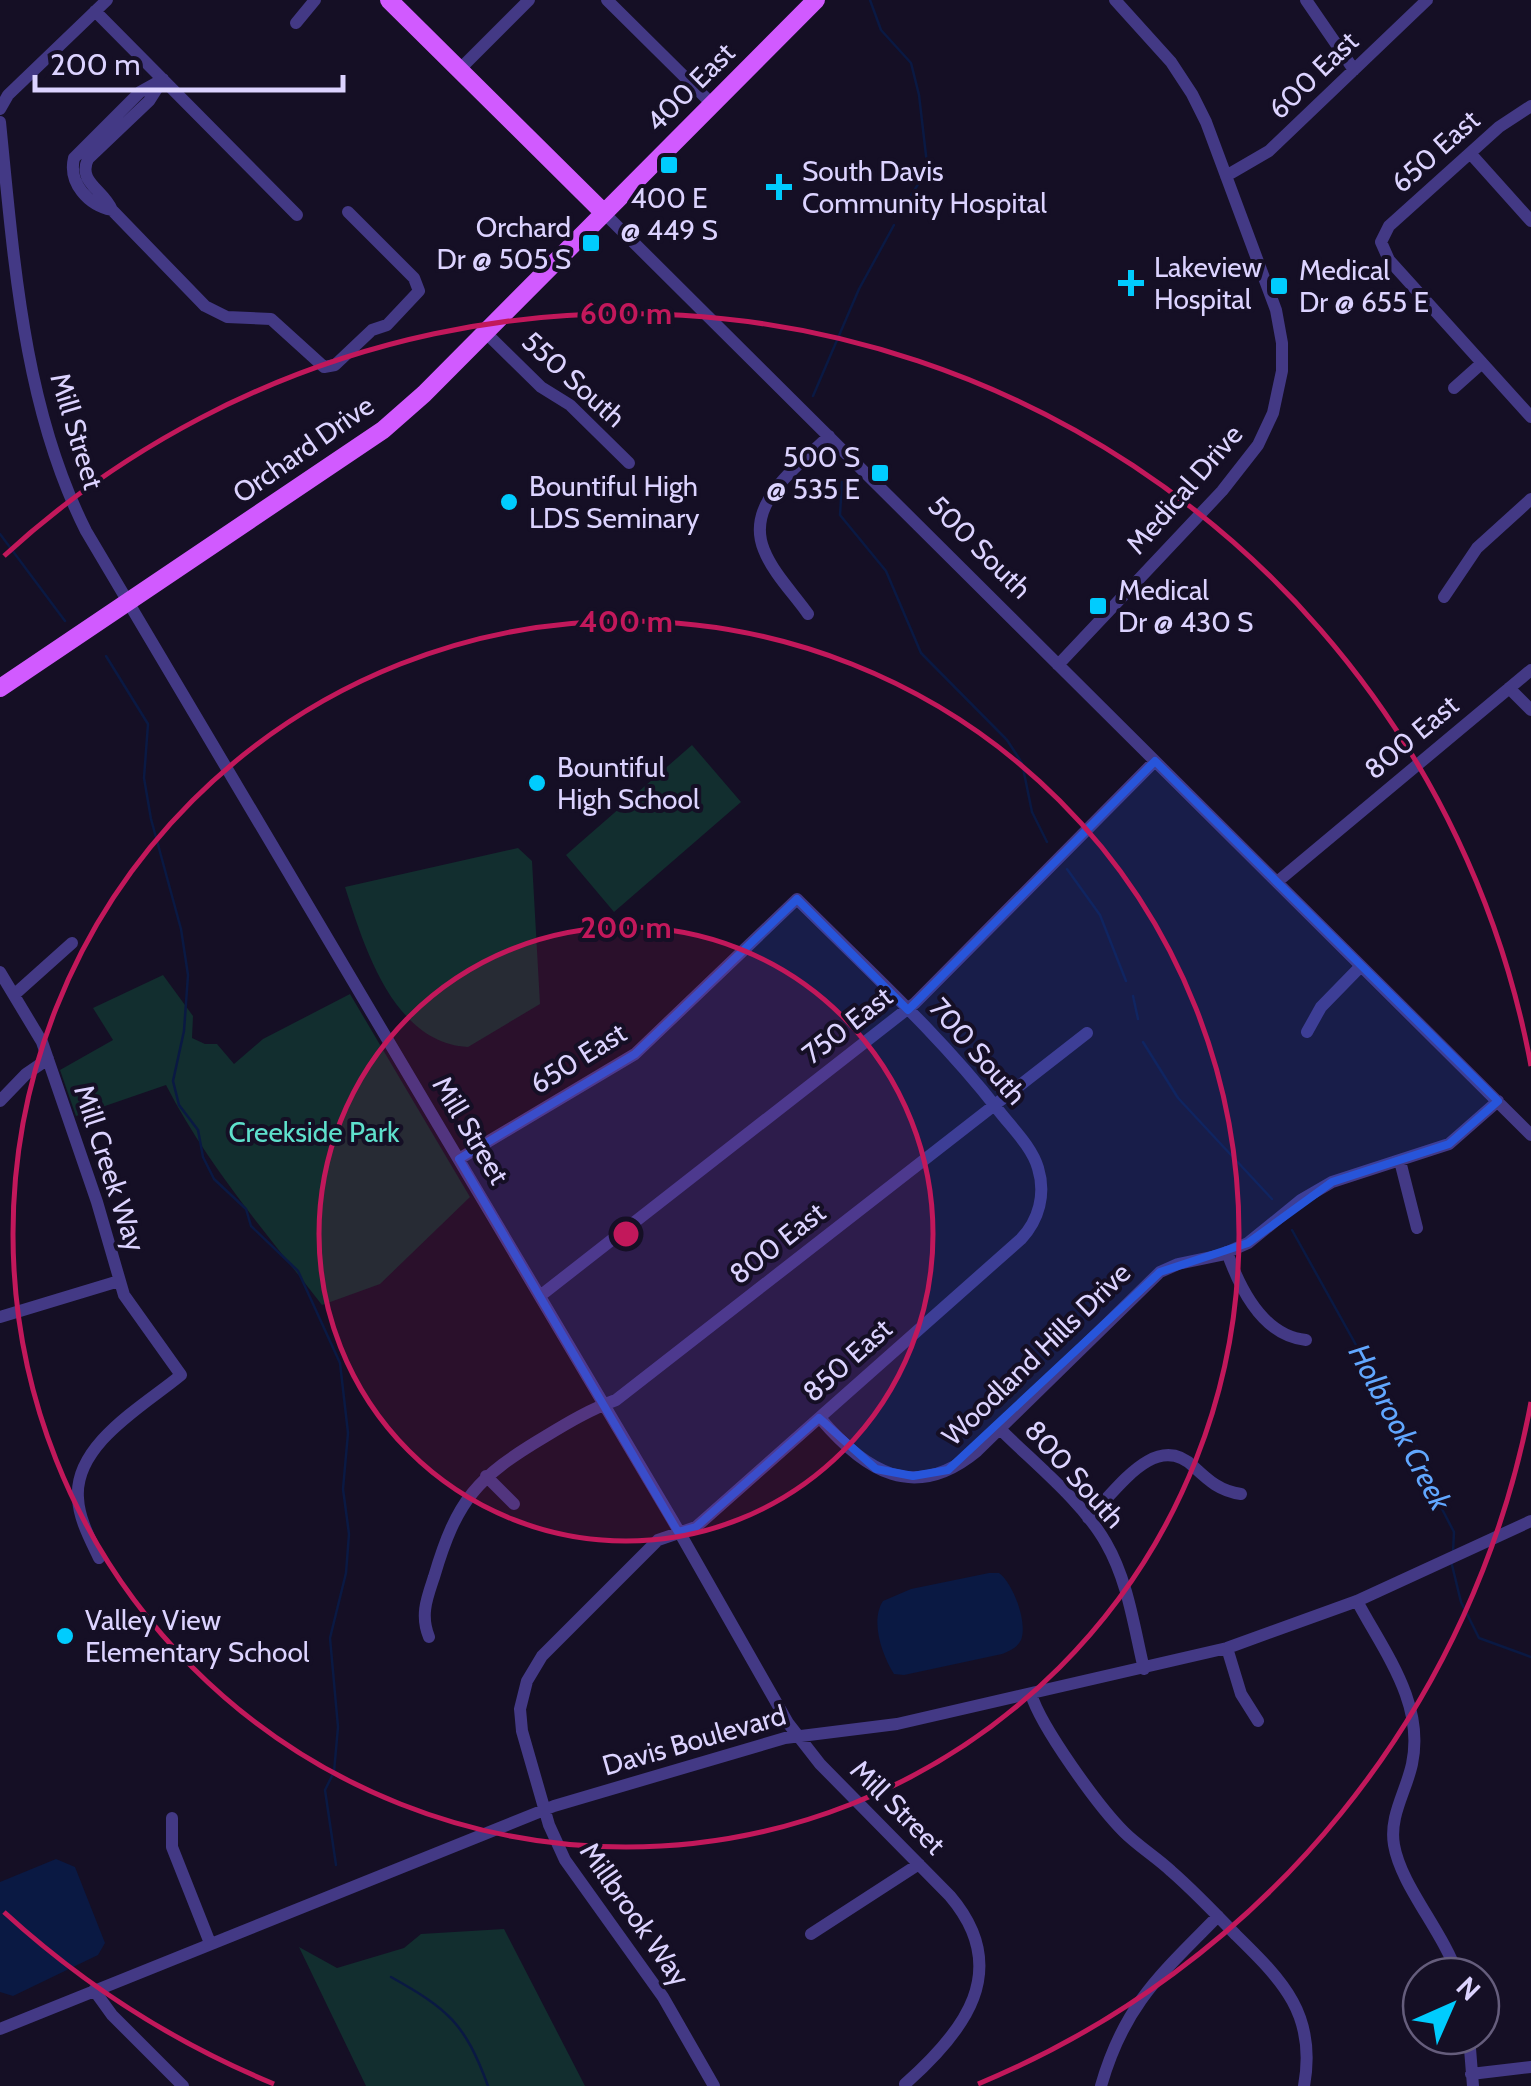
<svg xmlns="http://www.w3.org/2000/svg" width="1531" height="2086" viewBox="0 0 1531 2086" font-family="Cabin,sans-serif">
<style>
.green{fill:#122e2f}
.water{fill:#0a1943}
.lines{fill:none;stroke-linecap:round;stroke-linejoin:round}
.stream{stroke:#0a1943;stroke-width:2.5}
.minor{stroke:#433985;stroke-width:12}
.major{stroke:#d15aff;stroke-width:18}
.marked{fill:#2755da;fill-opacity:0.2;stroke:#2755da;stroke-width:8;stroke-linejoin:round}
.ring{fill:none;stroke:#c2185b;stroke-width:5}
.poi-dot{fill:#00ccfe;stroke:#150f25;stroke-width:4}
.labels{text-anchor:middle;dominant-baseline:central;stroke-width:8;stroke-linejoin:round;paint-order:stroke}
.street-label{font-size:28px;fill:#dcd3ff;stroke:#150f25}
.poi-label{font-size:28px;fill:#dcd3ff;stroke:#150f25;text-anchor:start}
.park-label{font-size:28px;fill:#5ee0cc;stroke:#150f25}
.water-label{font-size:30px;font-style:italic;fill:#61a7ff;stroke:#150f25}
.centre{fill:#c2185b;stroke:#150f25;stroke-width:5}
.ring-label{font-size:30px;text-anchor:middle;font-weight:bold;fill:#c2185b;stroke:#150f25;stroke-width:8;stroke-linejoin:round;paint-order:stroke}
</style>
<rect width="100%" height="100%" fill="#150f25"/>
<path class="green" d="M692,745L741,802L614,912L566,855Z
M518,848L532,861L540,1004L468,1047C393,1043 364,946 345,887Z
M163,975L193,1016L192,1038L205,1044H217L234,1064L263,1039L350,994L470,1197L380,1284L322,1305C267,1234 207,1165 166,1085L76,1116L60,1070L113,1040L93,1008Z
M504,1929L585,2086H366L299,1947L337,1968L404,1948L421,1934Z"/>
<path class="water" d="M989,1573H999C1013,1583 1028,1623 1021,1640C1017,1648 1009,1651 1002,1654L904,1675L894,1674C882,1655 870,1621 883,1601L911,1589Z
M56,1859L75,1867L105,1943L98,1955L13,1996L0,1992V1882Z"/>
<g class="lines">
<path class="stream" d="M870,0L881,30L911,63L919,95L927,164L922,178L900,213
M813,396L859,289L894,225
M842,482L840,515L886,571L921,653L1007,740L1022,763L1032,812L1047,842
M0,534L65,621
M106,656L148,724L144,778L151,819L181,929L188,975L184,1031L173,1081L179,1105L198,1130L203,1157L214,1179L246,1209L251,1226L298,1271L340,1363L348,1433L343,1489L349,1534L346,1573L330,1638L338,1727L334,1772L325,1790L336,1865
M1067,869L1100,915L1126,981
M1133,996L1138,1019
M1143,1042L1178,1098L1272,1199
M1292,1230L1395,1415L1420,1451L1431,1488L1454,1532L1453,1552
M1452,1565L1461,1602L1479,1638L1531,1657
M391,1977C448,2009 465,2023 488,2086"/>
<path class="minor" d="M607,0L712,104
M1306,0L1354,70
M95,11L297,215
M296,23L315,0
M459,70L529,0
M163,79L149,101L88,159C77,182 104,190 112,210L205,306L227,317L271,319L324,367L335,365L372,330L387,325L419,291L414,278L348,212
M1531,106L1499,127L1389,226L1381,242L1389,260L1531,417
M0,109L8,95L107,0
M0,122C14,260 23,406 86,531L673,1521L788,1723L820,1764L950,1896C1013,1970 964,2032 905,2084
M1470,153L1531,221
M1226,176L1269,151L1427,0
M112,210C88,205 68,183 74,158L140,92L158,82
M604,213L1531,1135
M485,332L541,387L570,405L629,463
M1454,388L1482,363
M1444,597L1477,548L1531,499
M808,614C794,594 773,573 764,550C744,502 800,465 829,436
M1058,665L1222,491L1258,445L1273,413L1282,371V343L1276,310L1206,122L1192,94L1171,62L1115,0
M1509,688L1531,710
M1277,882L1531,670
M0,972L42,1042L97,1202L124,1295L181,1375C145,1405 74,1444 78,1498C79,1519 90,1539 99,1558
M15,994L72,943
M1307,1032L1321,1007L1361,966
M0,1101L26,1074L48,1059
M459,1159L635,1054L797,899C866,968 939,1034 999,1111C1013,1129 1032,1147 1038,1168C1046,1194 1039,1220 1021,1239L696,1527L658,1540L542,1656L527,1681L520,1709L522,1731L549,1825L565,1860L663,1997L714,2086
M1400,1161L1417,1228
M1227,1252C1240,1289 1263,1336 1306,1340
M540,1296L915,1003L1155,761
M0,1317L119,1281
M820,1418C865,1471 914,1503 977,1451L1160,1272L1178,1264L1221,1255L1248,1243L1301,1200L1332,1182L1449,1144L1498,1101
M1000,1429C1034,1463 1083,1502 1106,1543C1128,1581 1134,1627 1144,1669
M486,1476L514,1504
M1088,1518C1116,1492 1155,1429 1194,1467C1209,1481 1220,1491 1241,1494
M1357,1601C1384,1652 1425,1703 1412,1764C1406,1792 1389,1816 1394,1845C1401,1886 1443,1931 1458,1976
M429,1637C420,1615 427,1598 434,1577C457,1499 477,1477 546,1436C569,1422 591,1409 616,1400L1087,1033
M1227,1648L1241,1694L1258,1721
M1031,1694C1041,1727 1098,1806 1124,1832C1138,1846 1156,1857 1171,1871C1194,1891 1215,1913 1236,1935C1283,1981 1317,2015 1304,2086
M172,1818V1847L210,1943
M811,1934L919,1864
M94,1990L112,2015L183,2086
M0,2029L554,1806L785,1738L897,1724L1227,1648L1357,1601L1531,1521
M1469,2036L1473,2086
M1471,2074L1531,2067
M1101,2086C1124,2005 1161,1974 1218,1916"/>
<path class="major" d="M389,0L604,213
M0,688L383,430L424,394L816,0"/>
</g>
<path class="marked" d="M1155,761L1498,1101L1449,1144L1332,1182L1248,1243L1160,1272L948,1470L913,1476L876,1469L819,1418L696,1527L678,1532L459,1159L635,1054L797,899L908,1010Z"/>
<circle cx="626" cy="1234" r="307" fill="#c2185b" fill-opacity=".12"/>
<g class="ring">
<circle cx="626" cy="1234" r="307"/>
<circle cx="626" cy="1234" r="613"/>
<path d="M1531 1402A920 920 0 0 1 978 2084M274 2084A920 920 0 0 1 4 1912M4 556A920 920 0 0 1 1531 1066"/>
</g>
<g class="poi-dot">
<rect x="659" y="155" width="20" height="20" rx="5"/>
<path d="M774 172h10v10h10v10h-10v10h-10v-10h-10v-10h10z"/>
<rect x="581" y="233" width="20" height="20" rx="5"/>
<path d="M1126 268h10v10h10v10h-10v10h-10v-10h-10v-10h10z"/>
<rect x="1269" y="276" width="20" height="20" rx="5"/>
<rect x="870" y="463" width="20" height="20" rx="5"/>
<circle cx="509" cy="502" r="10"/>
<rect x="1088" y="596" width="20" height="20" rx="5"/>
<circle cx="537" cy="783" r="10"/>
<circle cx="65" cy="1636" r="10"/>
</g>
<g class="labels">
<g class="street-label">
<text transform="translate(1313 75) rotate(-44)">600 East</text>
<text transform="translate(690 87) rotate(-45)">400 East</text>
<text transform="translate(1435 151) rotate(-42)">650 East</text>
<text transform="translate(574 379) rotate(42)">550 South</text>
<text transform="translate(77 431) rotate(73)">Mill Street</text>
<text transform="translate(303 449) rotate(-35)">Orchard Drive</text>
<text transform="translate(1184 489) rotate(-49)">Medical Drive</text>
<text transform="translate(980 547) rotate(45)">500 South</text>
<text transform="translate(1411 737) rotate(-40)">800 East</text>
<text transform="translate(847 1025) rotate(-38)">750 East</text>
<text transform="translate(978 1051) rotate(49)">700 South</text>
<text transform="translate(578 1058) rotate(-32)">650 East</text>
<text transform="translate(471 1130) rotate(59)">Mill Street</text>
<text transform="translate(110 1168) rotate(72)">Mill Creek Way</text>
<text transform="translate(777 1243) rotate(-38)">800 East</text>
<text transform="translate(1036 1354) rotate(-44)">Woodland Hills Drive</text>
<text transform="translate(847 1360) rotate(-42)">850 East</text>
<text transform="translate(1075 1474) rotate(48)">800 South</text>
<text transform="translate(694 1740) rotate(-16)">Davis Boulevard</text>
<text transform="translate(898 1807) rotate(45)">Mill Street</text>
<text transform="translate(635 1914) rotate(55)">Millbrook Way</text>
</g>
<g class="poi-label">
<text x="802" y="171">South Davis<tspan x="802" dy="32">Community Hospital</tspan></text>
<text x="669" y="198" text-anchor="middle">400 E<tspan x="669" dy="32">@ 449 S</tspan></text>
<text x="571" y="227" text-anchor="end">Orchard<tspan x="571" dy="32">Dr @ 505 S</tspan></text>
<text x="1154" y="267">Lakeview<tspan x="1154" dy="32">Hospital</tspan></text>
<text x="1299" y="270">Medical<tspan x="1299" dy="32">Dr @ 655 E</tspan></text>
<text x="860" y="457" text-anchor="end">500 S<tspan x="860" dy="32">@ 535 E</tspan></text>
<text x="529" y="486">Bountiful High<tspan x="529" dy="32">LDS Seminary</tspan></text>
<text x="1118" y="590">Medical<tspan x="1118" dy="32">Dr @ 430 S</tspan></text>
<text x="557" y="767">Bountiful<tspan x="557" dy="32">High School</tspan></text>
<text x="85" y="1620">Valley View<tspan x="85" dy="32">Elementary School</tspan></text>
</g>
<g class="park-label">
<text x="314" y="1132">Creekside Park</text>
</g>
<g class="water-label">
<text transform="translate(1400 1427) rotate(62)">Holbrook Creek</text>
</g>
</g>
<circle cx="626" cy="1234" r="15" class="centre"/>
<g class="ring-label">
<text x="626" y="324">600 m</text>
<text x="626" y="632">400 m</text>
<text x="626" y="938">200 m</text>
</g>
<g transform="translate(1451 2006) rotate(45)"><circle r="48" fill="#150f25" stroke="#655d7c" stroke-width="2.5"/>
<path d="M0-8L18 38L0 25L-18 38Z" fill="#00ccfe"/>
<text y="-15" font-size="28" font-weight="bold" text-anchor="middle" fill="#dcd3ff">N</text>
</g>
<path d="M35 75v15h308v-15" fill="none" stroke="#dcd3ff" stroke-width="5"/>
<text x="50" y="75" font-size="30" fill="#dcd3ff" stroke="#150f25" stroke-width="8" paint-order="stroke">200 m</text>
</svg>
